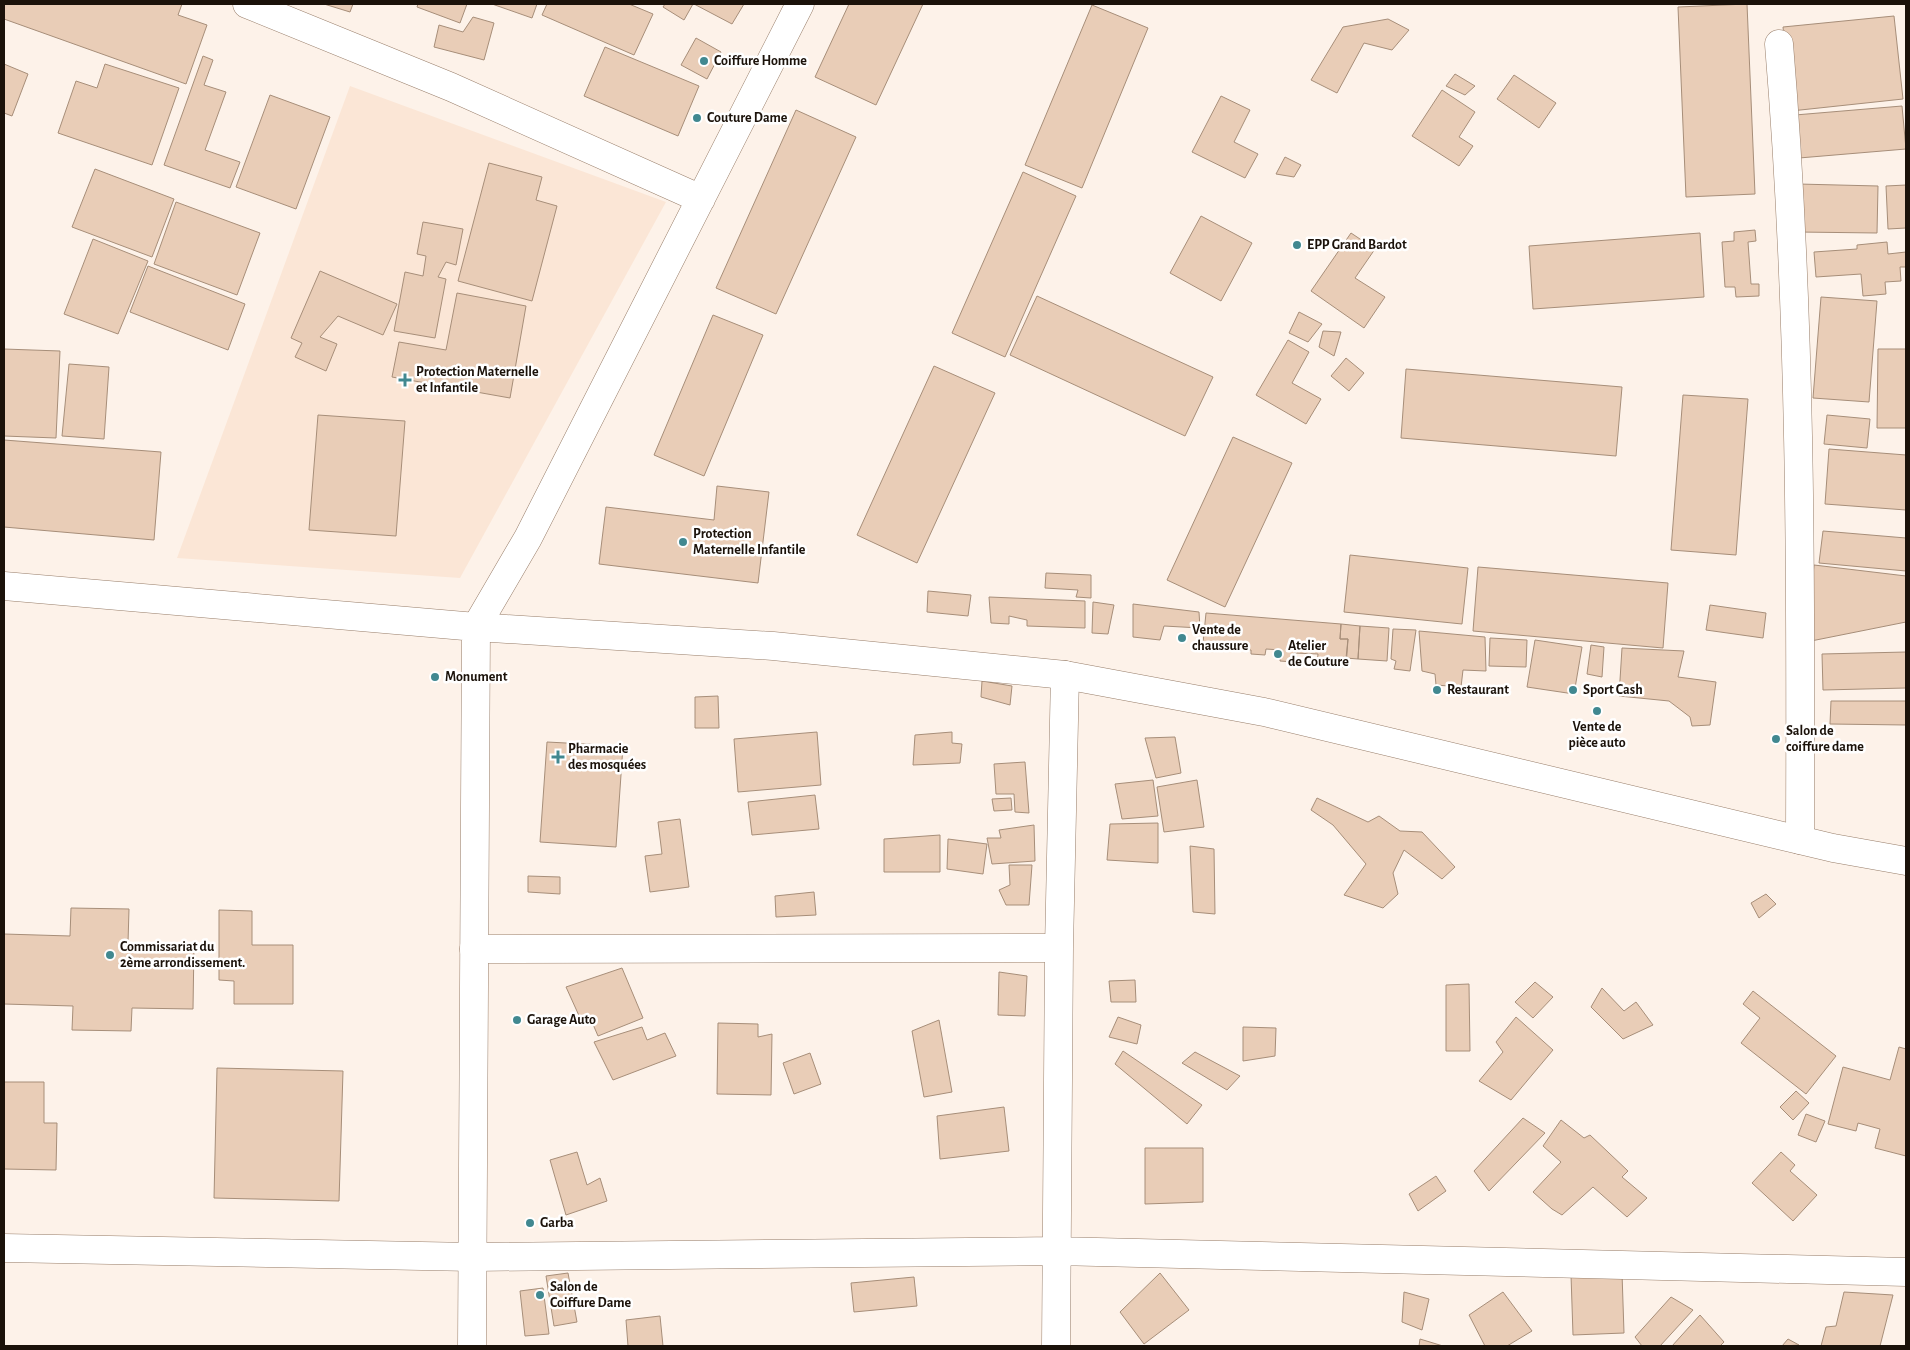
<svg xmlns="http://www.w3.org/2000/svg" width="1910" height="1350" viewBox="0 0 1910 1350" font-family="'Alegreya Sans',sans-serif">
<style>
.built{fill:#fbe6d6}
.building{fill:#e9cdb7;stroke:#a78e79}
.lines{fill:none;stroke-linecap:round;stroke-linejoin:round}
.minor-casing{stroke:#987e6a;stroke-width:29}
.tertiary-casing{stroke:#987e6a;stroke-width:29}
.minor{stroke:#fff;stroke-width:28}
.tertiary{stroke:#fff;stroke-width:28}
.poi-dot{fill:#418890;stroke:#fff;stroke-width:2}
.labels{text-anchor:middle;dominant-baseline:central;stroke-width:5;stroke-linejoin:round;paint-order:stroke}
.poi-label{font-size:14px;font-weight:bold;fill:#1b120a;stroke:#fff;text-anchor:start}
</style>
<rect width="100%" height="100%" fill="#fdf2e9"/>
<path class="built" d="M350,86L666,202L460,578L177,558Z"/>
<path class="building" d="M4,4H182L178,15L207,25L186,84L4,19Z
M324,4H353L350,12Z
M418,4H467L460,23L417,7Z
M492,4H537L532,18Z
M547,4H629L653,14L634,55L542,15Z
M665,4H693L684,20L663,7Z
M694,4H744L732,24Z
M849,4H923L876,105L815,77Z
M1747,4L1755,194L1686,197L1678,7Z
M1092,5L1148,28L1082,188L1025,165Z
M1894,16L1903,99L1791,111L1783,27Z
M473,17L494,23L484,60L434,47L439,25L463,32Z
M1388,19L1409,30L1392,50L1364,43L1337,93L1311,80L1343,27Z
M696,38L721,52L707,79L681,65Z
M605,47L699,86L678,136L584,96Z
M203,56L213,60L204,85L226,92L205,150L240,162L230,188L164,165Z
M4,64L28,74L12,116L4,113Z
M105,64L179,88L152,165L58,133L76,81L97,88Z
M1455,74L1475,86L1465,95L1446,86Z
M1514,75L1556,103L1539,128L1497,99Z
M1442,90L1475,112L1459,137L1473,146L1459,166L1412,136Z
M270,95L330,117L296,209L236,187Z
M1221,96L1250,110L1234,142L1258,154L1245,178L1192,152Z
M1902,106L1906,149L1799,158L1795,115Z
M796,110L856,137L776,314L716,288Z
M1285,157L1301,165L1294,177L1276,174Z
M489,163L542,177L536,200L557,206L532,301L458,281Z
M95,169L174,199L152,257L72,227Z
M1023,172L1076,196L1005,357L952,333Z
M1798,184L1878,186L1877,233L1798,232Z
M1906,185V228L1888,229L1886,186Z
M176,202L260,233L237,295L154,264Z
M1201,216L1252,243L1221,301L1170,273Z
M423,222L463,229L456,265L446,262L438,277L446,279L435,338L394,331L405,272L423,276L426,256L417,254Z
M1755,230L1756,241L1748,242L1751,284H1759V296L1736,297L1735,287H1725L1722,242L1734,241V232Z
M1351,233L1375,249L1355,278L1385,297L1364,328L1311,291Z
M1700,233L1704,297L1533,309L1529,246Z
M93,239L148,261L118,334L64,314Z
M1887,242L1888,254L1906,252V267H1900L1901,281L1885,282L1886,294L1863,296L1861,274L1816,277L1814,252L1857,249V245Z
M148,266L245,304L228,350L130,312Z
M320,271L397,304L383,335L338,316L320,337L337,344L326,371L295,357L302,343L291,338Z
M457,293L526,306L510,398L392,377L399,342L446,350Z
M1037,296L1213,377L1185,436L1010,355Z
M1821,297L1877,301L1869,402L1813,398Z
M1299,312L1322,324L1308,342L1289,333Z
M713,315L763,335L704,476L654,455Z
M1323,331L1341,332L1334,356L1319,347Z
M1288,340L1309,352L1292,383L1321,399L1306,424L1256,395Z
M4,349L60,351L56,438L4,436Z
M1878,349H1906V428H1877Z
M1346,358L1364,373L1349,391L1331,376Z
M69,364L109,367L104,439L62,436Z
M934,366L995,393L917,563L857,535Z
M1406,369L1622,387L1616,456L1401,438Z
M1683,395L1748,399L1736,555L1671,550Z
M318,415L405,421L396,536L309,530Z
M1827,415L1870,419L1867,448L1824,444Z
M1233,437L1292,463L1225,607L1167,580Z
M4,440L161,452L154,540L4,527Z
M1829,449L1906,455V510L1825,504Z
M717,486L769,492L758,583L599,564L606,507L714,520Z
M1823,531L1906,538V571L1819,563Z
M1350,555L1468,568L1462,624L1344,612Z
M1814,565L1906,576V622L1806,642Z
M1478,567L1668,583L1663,648L1473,631Z
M1046,573L1091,575V598L1076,597L1078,590L1045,588Z
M928,591L971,595L968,616L927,612Z
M989,597L1085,601V628L1027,626V620L1009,616V624L991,623Z
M1093,602L1114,605L1108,634L1092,633Z
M1133,604L1199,612L1200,628L1164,626L1160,640L1133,637Z
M1710,605L1766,613L1763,638L1706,630Z
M1206,613L1341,624L1340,639H1348L1346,667L1317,665L1318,654L1294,653L1293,662L1280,661L1281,650L1266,649L1265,655L1251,654V650L1235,649L1236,642H1225V650L1215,649V644L1203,643Z
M1341,624L1360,626L1358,659L1346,658L1348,639H1340Z
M1360,626L1389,628L1387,661L1358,659Z
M1393,629L1416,630L1410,671L1394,669L1396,661L1391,659Z
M1419,631L1485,637L1486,671L1463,670L1461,687L1436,685L1435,674L1422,671Z
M1490,638L1527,640L1526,667L1489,666Z
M1535,640L1582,647L1574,694L1527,687Z
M1591,645L1604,647L1602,677L1587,674Z
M1622,648L1684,651L1678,677L1716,682L1710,725L1692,726L1690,717L1669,701L1619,696Z
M1906,652V688L1823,690L1822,654Z
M982,681L1012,686L1010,705L981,697Z
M718,696L719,728H695V697Z
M1831,701H1906V725L1830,724Z
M817,732L821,785L738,792L734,739Z
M952,732V743L962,744L960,763L913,765L915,735Z
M1175,737L1181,773L1156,778L1145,738Z
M547,742L623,746L616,847L540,842Z
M1025,762L1029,813L1015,812L1014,794H996L994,764Z
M1153,780L1158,816L1122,819L1115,784Z
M1197,780L1204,827L1164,832L1157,787Z
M815,795L819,829L752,835L748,802Z
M1011,798L1012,810L994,811L992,799Z
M1317,798L1368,822L1379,816L1400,831L1422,832L1455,867L1442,879L1404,850L1393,873L1398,894L1383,908L1344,895L1366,864L1333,825L1311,810Z
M680,819L689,887L650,892L645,856L662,854L658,822Z
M1158,823V863L1107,860L1110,824Z
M1034,825L1035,861L992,864L987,838H1001L999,830Z
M940,835V872H884V839Z
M948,839L987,844L983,874L947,869Z
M1190,846L1214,849L1215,914L1193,912Z
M1009,865H1032L1029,905H1006L999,890L1010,885Z
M528,876L560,877V894L528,892Z
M814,892L816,915L776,917L775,896Z
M1766,894L1776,904L1759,918L1751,903Z
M71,908L129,909L128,943L194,944L193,1009L132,1008L131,1031L72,1030L73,1006L4,1004V934L70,936Z
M219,910L252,911V945H293V1004H234V981L219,980Z
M622,968L643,1018L598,1036L589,1015L581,1020L566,987Z
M999,972L1027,976L1025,1016L998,1015Z
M1135,980L1136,1002H1111L1109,981Z
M1535,982L1553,997L1533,1018L1515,1002Z
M1469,984L1470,1051H1446V985Z
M1602,988L1624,1011L1636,1002L1653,1025L1623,1039L1591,1007Z
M1753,991L1836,1056L1806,1094L1741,1043L1760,1018L1743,1004Z
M1118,1017L1141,1025L1137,1044L1109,1037Z
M1516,1017L1553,1050L1511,1100L1479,1081L1503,1052L1496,1042Z
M939,1020L952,1092L924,1097L912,1031Z
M718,1023L758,1024V1037L772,1034L771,1095L717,1094Z
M642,1027L647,1040L665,1033L676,1056L613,1080L594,1042Z
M1243,1027L1276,1028L1275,1056L1243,1061Z
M1899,1047L1906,1049V1156L1875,1148L1880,1129L1858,1123L1856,1131L1828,1124L1843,1067L1890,1080Z
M1123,1051L1202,1105L1187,1124L1115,1064Z
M1195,1052L1240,1076L1227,1090L1182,1063Z
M810,1053L821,1084L794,1094L783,1063Z
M217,1068L343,1071L339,1201L214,1198Z
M4,1082H44V1123H57L56,1170L4,1169Z
M1796,1091L1809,1103L1793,1120L1780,1107Z
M1004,1107L1009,1151L940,1159L937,1116Z
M1806,1114L1825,1121L1816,1142L1798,1135Z
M1523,1118L1545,1133L1489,1191L1474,1171Z
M1561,1120L1584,1138L1590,1135L1628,1171L1622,1177L1647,1198L1627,1217L1593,1187L1562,1215L1552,1209L1533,1192L1561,1162L1543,1146Z
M1145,1148H1203V1202L1145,1204Z
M577,1152L587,1185L600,1178L607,1201L566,1215L550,1160Z
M1781,1152L1795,1165L1790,1171L1817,1195L1793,1221L1752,1183Z
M1436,1176L1446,1191L1418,1211L1409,1194Z
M568,1273L577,1322L554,1326L546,1276Z
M1160,1273L1189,1310L1144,1344L1120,1312Z
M1622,1273L1624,1333L1573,1335L1571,1275Z
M914,1277L917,1306L854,1312L851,1283Z
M543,1288L549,1334L525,1336L520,1291Z
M1404,1292L1429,1299L1422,1330L1402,1322Z
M1503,1292L1532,1331L1507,1346H1485L1469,1315Z
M1844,1292L1893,1295L1880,1346H1821L1826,1327L1836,1326Z
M1671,1297L1693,1310L1660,1346H1642L1635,1337Z
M1700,1315L1724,1342L1720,1346H1672Z
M660,1316L663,1346H628L626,1320Z
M1420,1339L1443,1346H1419Z
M1788,1339L1799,1345L1782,1346Z"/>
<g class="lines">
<g class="minor-casing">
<path id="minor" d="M247,4L451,87L701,199
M1779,44C1801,308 1801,574 1800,840
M476,627L528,538L800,4
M474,949L1059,948
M4,1248L473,1257L1056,1251L1906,1272
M1056,1346L1059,948L1065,675"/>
</g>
<g class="tertiary-casing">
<path id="tertiary" d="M4,586L476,627L773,646L1065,675L1264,712L1833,848L1906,861
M472,1346L476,627"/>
</g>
<use href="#minor" class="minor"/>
<use href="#tertiary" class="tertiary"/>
</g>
<g class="poi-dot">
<circle cx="704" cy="61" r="5"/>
<circle cx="697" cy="118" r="5"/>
<circle cx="1297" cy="245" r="5"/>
<path d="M402.5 372.5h5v5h5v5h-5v5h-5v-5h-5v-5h5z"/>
<circle cx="683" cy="542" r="5"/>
<circle cx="1182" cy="638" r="5"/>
<circle cx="1278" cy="654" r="5"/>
<circle cx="435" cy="677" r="5"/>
<circle cx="1437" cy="690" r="5"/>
<circle cx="1573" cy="690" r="5"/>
<circle cx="1597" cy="711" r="5"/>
<circle cx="1776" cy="739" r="5"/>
<path d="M555.5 749.5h5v5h5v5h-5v5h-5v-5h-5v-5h5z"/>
<circle cx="110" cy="955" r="5"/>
<circle cx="517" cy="1020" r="5"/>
<circle cx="530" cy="1223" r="5"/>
<circle cx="540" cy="1295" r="5"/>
</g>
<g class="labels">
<g class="poi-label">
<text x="714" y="61">Coiffure Homme</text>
<text x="707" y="118">Couture Dame</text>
<text x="1307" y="245">EPP Grand Bardot</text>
<text x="416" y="372">Protection Maternelle<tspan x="416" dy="16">et Infantile</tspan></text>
<text x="693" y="534">Protection<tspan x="693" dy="16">Maternelle Infantile</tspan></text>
<text x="1192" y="630">Vente de<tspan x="1192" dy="16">chaussure</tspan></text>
<text x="1288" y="646">Atelier<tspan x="1288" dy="16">de Couture</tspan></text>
<text x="445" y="677">Monument</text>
<text x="1447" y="690">Restaurant</text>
<text x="1583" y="690">Sport Cash</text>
<text x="1597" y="727" text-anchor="middle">Vente de<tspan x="1597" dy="16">pièce auto</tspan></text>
<text x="1786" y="731">Salon de<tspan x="1786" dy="16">coiffure dame</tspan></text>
<text x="568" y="749">Pharmacie<tspan x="568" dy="16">des mosquées</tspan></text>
<text x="120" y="947">Commissariat du<tspan x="120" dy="16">2ème arrondissement.</tspan></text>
<text x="527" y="1020">Garage Auto</text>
<text x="540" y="1223">Garba</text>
<text x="550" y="1287">Salon de<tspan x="550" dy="16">Coiffure Dame</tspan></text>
</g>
</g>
<rect width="1910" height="1350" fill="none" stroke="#1b120a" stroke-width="10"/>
</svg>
